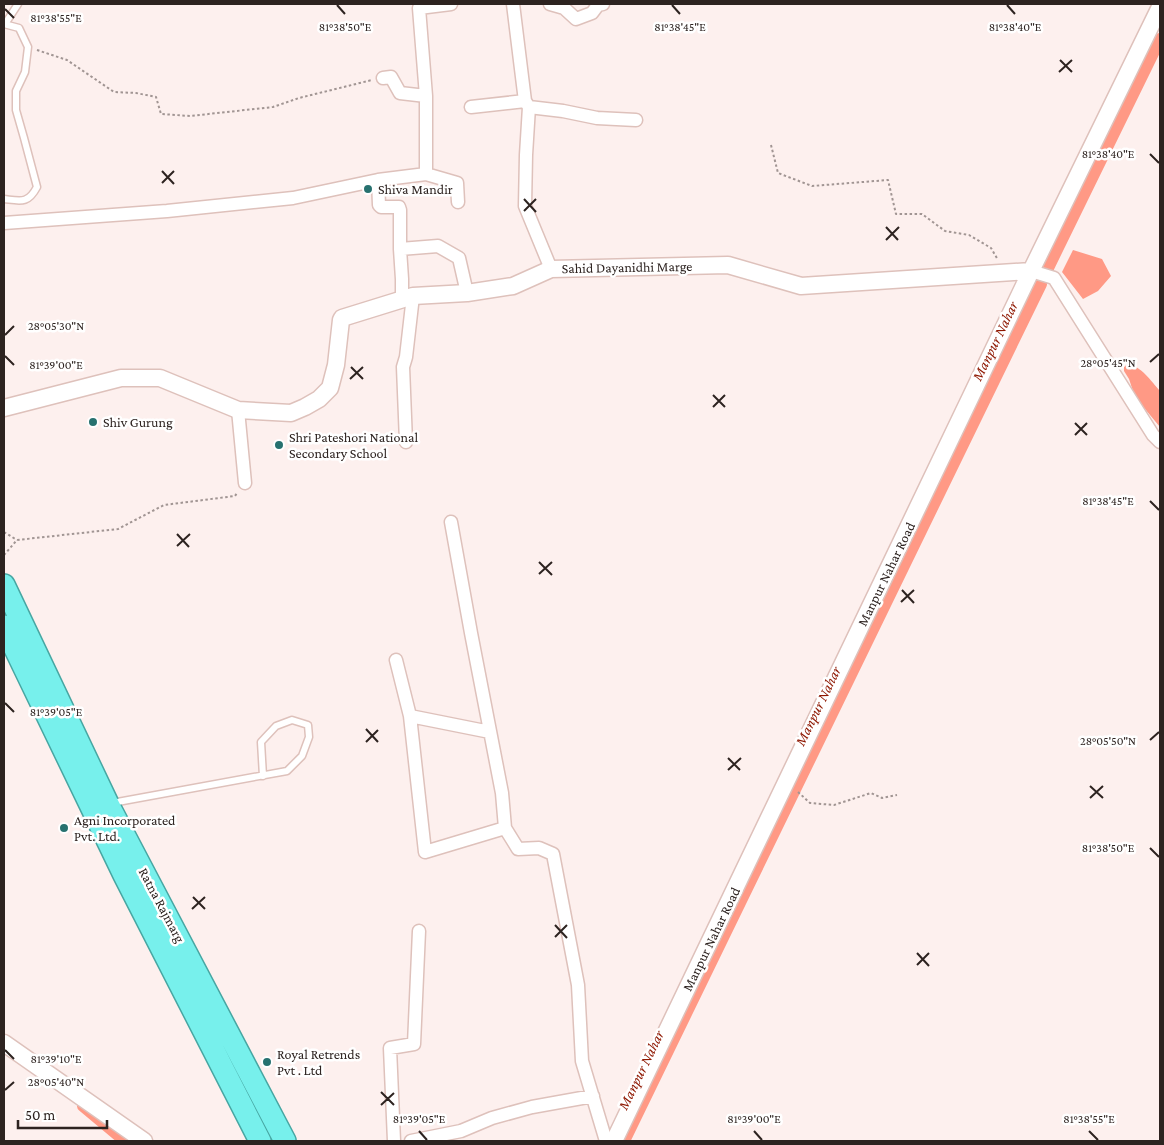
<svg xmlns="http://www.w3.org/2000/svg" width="1164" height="1145" viewBox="0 0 1164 1145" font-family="'Crimson Pro',serif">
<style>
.water{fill:#ff9985}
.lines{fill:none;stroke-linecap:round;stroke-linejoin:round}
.canal{stroke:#ff9985;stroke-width:12}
.service-casing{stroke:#dec1bb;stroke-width:9}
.minor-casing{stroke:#dec1bb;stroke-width:15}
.tertiary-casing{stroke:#dec1bb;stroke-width:19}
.trunk-casing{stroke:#47a6a2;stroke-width:24}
.path{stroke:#a19593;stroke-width:2;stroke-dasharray:2.5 2.5;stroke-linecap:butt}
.service{stroke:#fff;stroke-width:6}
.minor{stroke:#fff;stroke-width:12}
.tertiary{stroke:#fff;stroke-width:16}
.trunk{stroke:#77f0ec;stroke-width:21}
.ticks{fill:none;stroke:#2d2320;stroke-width:2}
.poi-dot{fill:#27716f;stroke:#fff;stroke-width:2}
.labels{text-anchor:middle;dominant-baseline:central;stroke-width:5;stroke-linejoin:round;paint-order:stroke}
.poi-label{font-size:14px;fill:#2d2320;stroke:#fff;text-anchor:start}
.street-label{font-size:14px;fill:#2d2320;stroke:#fff}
.water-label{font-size:15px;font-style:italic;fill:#8e1701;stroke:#fff}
.ticks-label{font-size:12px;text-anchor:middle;fill:#2d2320;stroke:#fff;stroke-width:5;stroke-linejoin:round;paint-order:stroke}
</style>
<rect width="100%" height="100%" fill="#fdf0ee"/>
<path class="water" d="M1073,250L1102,259L1111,276L1098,291L1083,299L1062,272Z
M1128,364C1141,366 1151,381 1160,391V427L1135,397L1129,379L1124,371V367Z"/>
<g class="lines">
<path class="canal" d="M1048,268L1160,39
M83,1106L125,1141
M624,1141L1041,284"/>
<g class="service-casing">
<path id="service" d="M4,24L19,28L28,47L25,72L16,91V110L24,138L37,187C28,204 21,201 4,199
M5,24L18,4
M112,803L287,771L302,756L309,737L308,725L292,720L276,726L261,742L263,776"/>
</g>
<g class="minor-casing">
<path id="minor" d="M513,4L525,101L529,107L526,155L525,206L551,269
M550,4L564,8L576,19L592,13L598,5L603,4
M383,78L391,77L400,93L426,96
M471,107L525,101
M529,107L563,111L597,118L636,120
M426,174L457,183L458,202
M378,180L379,205L381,207H399L400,210V249L438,246L459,258L467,293
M4,223L167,211L293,198L378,180L426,174V96L419,8L451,4
M400,249L402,279V299
M1031,271L1054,278L1153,435L1160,442
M238,410L245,483
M406,442L403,367L406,357L413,296
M451,522L471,633L502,793L505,828L518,849L539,848L553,854L578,985L582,1061L606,1141
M396,660L410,716L490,732
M410,716L425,852L505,828
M394,1141L390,1048L414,1044L419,931
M411,1141L461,1131L492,1118L532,1107L593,1096"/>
</g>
<g class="tertiary-casing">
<path id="tertiary" d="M4,408L121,378H160L238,410L291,413L305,407L319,399L330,388L336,365L341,320L342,318L413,296L467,293L513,286L551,269L728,265L801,286L1031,271
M4,1043L144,1141
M614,1141L1031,271L1160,7"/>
</g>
<g class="trunk-casing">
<path id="trunk" d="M4,585L108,804L285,1141
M4,626L124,875L260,1141"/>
</g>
<path class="path" d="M37,50L67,60L114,92L136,93L156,97L161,114L190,116L273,107L299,98L372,80
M771,145L778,173L812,186L888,180L896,214H922L945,231L969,235L991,248L998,260
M4,532L17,540
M4,555L17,540L118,529L164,505L235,496L237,493
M798,792L810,803L834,805L871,793L882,798L897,795"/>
<use href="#service" class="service"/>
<use href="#minor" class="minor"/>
<use href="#tertiary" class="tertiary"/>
<use href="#trunk" class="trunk"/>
</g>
<path class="ticks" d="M337,5L345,14M672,5L680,14M1007,5L1015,14M5,9L14,18M1060,60L1072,72M1059,72L1072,60M1150,154L1159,163M162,171L174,184M162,183L174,171M524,199L536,212M524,211L536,199M886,227L898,240M886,240L899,227M5,335L14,326M5,356L14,365M1150,362L1159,354M351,367L363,379M350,379L363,367M713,395L725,407M713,407L725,395M1075,423L1087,435M1075,435L1087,423M1150,501L1159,510M177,534L189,547M177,546L190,534M539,562L552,575M539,574L552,562M902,590L914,603M901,602L914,590M5,703L14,712M366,729L378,742M1150,740L1159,732M366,742L378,730M728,758L740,770M728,770L741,758M1090,786L1103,798M1090,798L1103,786M1150,848L1159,857M193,897L205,909M192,909L205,897M555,925L567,938M555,937L567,925M917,953L929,966M917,965L929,953M5,1050L14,1059M5,1090L14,1082M381,1092L394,1105M381,1105L394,1093M419,1131L427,1140M754,1131L762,1140M1089,1131L1098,1140"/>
<g class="poi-dot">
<circle cx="368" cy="189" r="5"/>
<circle cx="93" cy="422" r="5"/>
<circle cx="279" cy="445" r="5"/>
<circle cx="64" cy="828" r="5"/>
<circle cx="267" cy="1062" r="5"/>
</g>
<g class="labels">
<g class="poi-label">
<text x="378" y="189">Shiva Mandir</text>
<text x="103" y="422">Shiv Gurung</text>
<text x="289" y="437">Shri Pateshori National<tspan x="289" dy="16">Secondary School</tspan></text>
<text x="74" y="820">Agni Incorporated<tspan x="74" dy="16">Pvt. Ltd.</tspan></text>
<text x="277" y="1054">Royal Retrends<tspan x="277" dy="16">Pvt . Ltd</tspan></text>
</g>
<g class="street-label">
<text transform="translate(627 267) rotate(-1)">Sahid Dayanidhi Marge</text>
<text transform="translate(886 574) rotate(-64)">Manpur Nahar Road</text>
<text transform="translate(162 905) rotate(62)">Ratna Rajmarg</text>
<text transform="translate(711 939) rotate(-64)">Manpur Nahar Road</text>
</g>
<g class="water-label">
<text transform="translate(995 341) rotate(-64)">Manpur Nahar</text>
<text transform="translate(818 706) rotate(-64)">Manpur Nahar</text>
<text transform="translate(641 1070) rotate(-64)">Manpur Nahar</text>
</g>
</g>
<g class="ticks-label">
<text x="56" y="22">81°38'55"E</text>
<text x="345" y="31">81°38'50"E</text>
<text x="680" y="31">81°38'45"E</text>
<text x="1015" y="31">81°38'40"E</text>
<text x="1108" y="158">81°38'40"E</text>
<text x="56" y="330">28°05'30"N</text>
<text x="1108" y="367">28°05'45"N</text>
<text x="56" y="369">81°39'00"E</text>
<text x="1108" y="505">81°38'45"E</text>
<text x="56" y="716">81°39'05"E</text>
<text x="1108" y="745">28°05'50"N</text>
<text x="1108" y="852">81°38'50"E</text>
<text x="56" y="1063">81°39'10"E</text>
<text x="56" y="1086">28°05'40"N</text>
<text x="419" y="1123">81°39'05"E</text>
<text x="754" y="1123">81°39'00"E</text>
<text x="1089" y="1123">81°38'55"E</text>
</g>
<rect width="1164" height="1145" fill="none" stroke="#2d2320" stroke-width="10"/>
<path d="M18 1120v8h89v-8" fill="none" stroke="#2d2320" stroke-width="2.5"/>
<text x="25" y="1120" font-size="15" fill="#2d2320" stroke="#ffffff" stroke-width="4" paint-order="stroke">50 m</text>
</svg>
